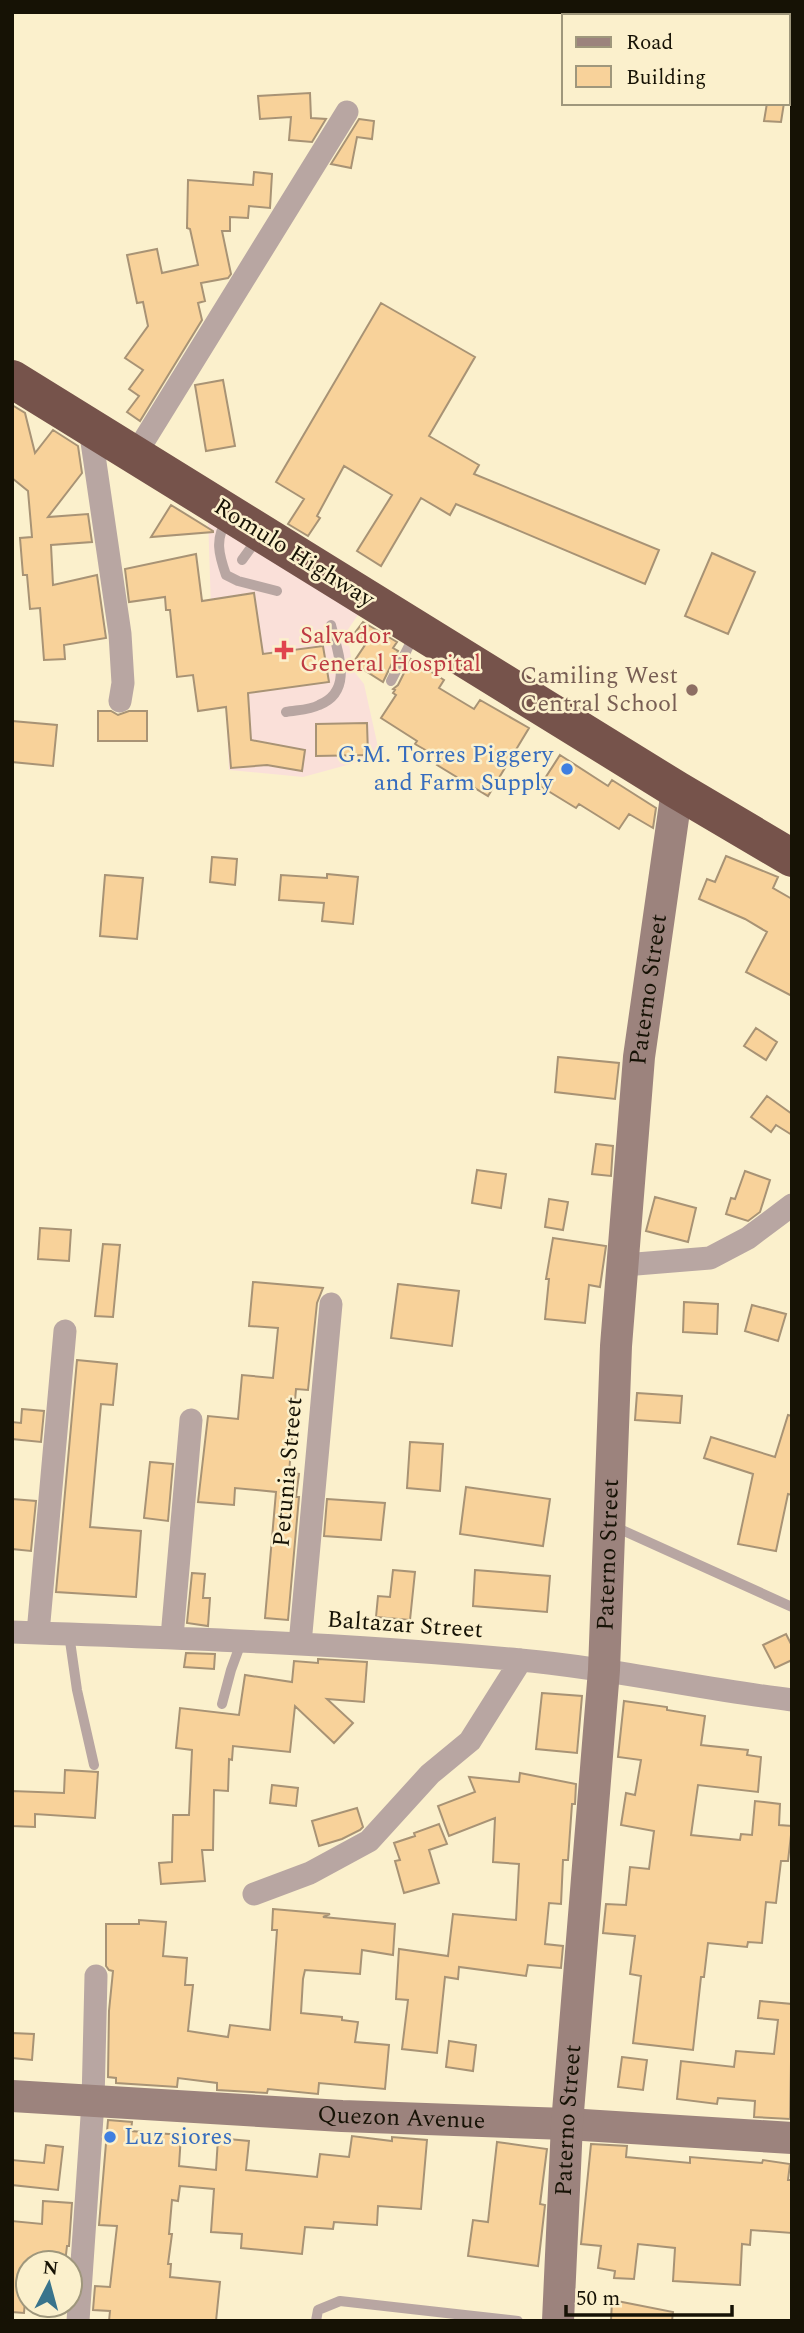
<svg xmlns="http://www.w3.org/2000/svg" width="804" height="2333" viewBox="0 0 804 2333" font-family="Spectral,serif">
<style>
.medical{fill:#fae0d9}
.building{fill:#f8d29a;stroke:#a89375;stroke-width:2}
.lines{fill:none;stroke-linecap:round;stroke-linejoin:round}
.lane{stroke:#b8a6a2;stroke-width:10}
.street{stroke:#b8a6a2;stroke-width:23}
.secondary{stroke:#9c837d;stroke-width:32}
.highway{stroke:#76534b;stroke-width:38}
.health-dot{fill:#e0444e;stroke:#fbf0cc;stroke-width:2.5}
.education-dot{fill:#8d6e63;stroke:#fbf0cc;stroke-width:2.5}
.shop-dot{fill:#3f7fe0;stroke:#fbf0cc;stroke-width:2.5}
.labels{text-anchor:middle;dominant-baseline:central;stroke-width:5;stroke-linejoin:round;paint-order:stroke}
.street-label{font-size:24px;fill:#161205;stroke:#fbf0cc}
.health-label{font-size:24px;fill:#be3a42;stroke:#fbf0cc;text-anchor:start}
.education-label{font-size:24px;fill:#785e54;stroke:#fbf0cc;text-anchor:end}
.shop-label{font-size:24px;fill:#366cbe;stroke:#fbf0cc;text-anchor:end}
</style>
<rect width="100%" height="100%" fill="#fbf0cc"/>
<path class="medical" d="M208,516L362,609L347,631L353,670L364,684L380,756L303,777L229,770L226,705L211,609Z"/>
<path class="building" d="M310,93L311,118L326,119L312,142L289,140L291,117L260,119L258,96Z
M767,103H784L781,122L764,121Z
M359,119L374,121L372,139L357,137L351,168L331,164Z
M254,172L272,174L270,208L249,206L248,218L230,217V231H222L231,274L228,278L201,283L205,301L198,303L202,320L140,421L127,412L139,396L129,389L143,370L125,358L148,326L143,302L137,303L127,255L157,249L162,273L198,265L190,229L187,228L188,180L253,185Z
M381,303L475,357L429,436L479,465L474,474L659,550L645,584L456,504L450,515L421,498L381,566L357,551L392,495L344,466L317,516L320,518L308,536L288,524L304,499L276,482Z
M223,380L235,446L206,451L195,385Z
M12,405L25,413L35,453L53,430L78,446L82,473L48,517L88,514L92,542L51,545L53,585L97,575L106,638L64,645L65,659L44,660L40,608L30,609L27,575H23L20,538L32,537L28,491L12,478Z
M171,505L213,531V532L151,537Z
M712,553L755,572L728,634L685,616Z
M196,554L202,601L254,593L263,654L323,646L329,682L248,693L251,740L305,750L302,771L267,765L231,768L226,707L198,711L193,675L177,677L170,610H166L165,597L129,602L125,569Z
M363,622L397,642L393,648L398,651L383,682L353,663L367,642L354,634Z
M411,659L444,680L439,688L474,709L480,700L529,728L488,796L437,765L441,759L415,744L417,741L381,718L396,695L393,693L395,690L393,689L398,685Z
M98,711H111L118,715L129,711H147V741H98Z
M12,721L57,725L53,766L12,762Z
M367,723L368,755L316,756V724Z
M560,755L608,786L612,780L656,808L653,828L629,814L619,829L579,804L576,808L540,786Z
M726,856L778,877L773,888L792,899V996L746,972L767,932L745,919L699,899L707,879L715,882Z
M212,857L237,859L235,885L210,882Z
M327,874L358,877L353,924L322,921L324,903L279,900L281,875L327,878Z
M105,875L143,878L137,939L100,936Z
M756,1028L777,1042L766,1060L744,1046Z
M558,1057L619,1063L615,1099L555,1092Z
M767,1096L792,1114V1135L776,1125L771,1132L751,1117Z
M596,1144L613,1146L611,1176L592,1174Z
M477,1170L506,1174L501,1208L472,1203Z
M745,1171L770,1180L760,1212L748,1221L726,1214L731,1198L735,1199Z
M655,1197L696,1208L688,1242L646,1231Z
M549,1199L568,1202L563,1230L545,1227Z
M40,1228L71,1230L69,1261L38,1259Z
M553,1238L606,1246L600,1287L589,1285L585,1323L545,1319L549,1279H546Z
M103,1244L120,1245L113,1317L95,1316Z
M253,1282L323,1288L317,1303L308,1390L296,1389L289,1473L299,1474L296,1497H299L288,1620L265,1618L276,1492L235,1488L234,1505L198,1502L208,1416L238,1419L242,1375L273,1378L278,1328L249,1326Z
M398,1284L459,1291L452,1346L391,1338Z
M684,1302L718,1304L717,1334L683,1332Z
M752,1305L786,1314L778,1341L745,1331Z
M77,1360L117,1364L113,1405L101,1404L90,1527L141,1531L136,1597L56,1592Z
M637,1393L682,1396L680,1423L635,1420Z
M22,1409L44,1411L41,1442L12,1439V1422L21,1423Z
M788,1415L792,1416V1495L788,1494L776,1551L738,1544L753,1474L704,1458L711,1437L775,1457Z
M410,1442L443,1444L440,1491L407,1488Z
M150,1462L173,1464L168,1521L144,1518Z
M466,1487L550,1499L543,1546L460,1534Z
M12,1499L36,1501L31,1551L12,1549Z
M327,1499L385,1503L381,1540L324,1536Z
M393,1570L415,1572L410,1620L376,1617L378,1596L390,1597Z
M475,1570L550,1576L547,1612L473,1606Z
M192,1573L205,1574L203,1598H210L208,1626L187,1623Z
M786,1634L792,1646V1660L775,1668L763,1645Z
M186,1653L215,1654L214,1669L184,1667Z
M318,1659L367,1662L364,1702L327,1699L353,1723L334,1743L295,1706L290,1752L233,1746L232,1760L229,1759L228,1791L214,1790L213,1850H202L205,1881L161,1884L159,1863L172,1862L173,1815H189L192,1750L176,1748L180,1708L239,1715L245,1675L292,1682L294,1661L318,1663Z
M542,1693L582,1696L577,1753L536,1749Z
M624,1701L667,1707V1710L705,1716L701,1745L748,1750L747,1755L761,1757L758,1792L698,1785L691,1835L740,1840L741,1834L752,1835L755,1801L780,1804L779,1825L792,1826L788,1861H781L776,1903L766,1902L762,1943L748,1942L747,1947L708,1943L704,1977H701L693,2050L633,2043L641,1976L630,1974L635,1936L603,1933L606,1904L626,1905L630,1867L649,1869L654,1831L621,1825L626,1793L635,1795L641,1760L618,1757Z
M65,1770L98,1772L95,1818L35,1814V1827L12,1826V1791L64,1793Z
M520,1773L576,1784L575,1804H572L568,1860H563L561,1904L549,1903L545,1944L563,1946L561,1968L528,1965L526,1976L459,1967L458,1979L445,1977L437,2053L402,2049L408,2000L396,1999L399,1949L448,1956L453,1914L516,1920L519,1864L493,1862L495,1818L449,1836L438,1806L475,1792L469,1777L519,1782Z
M272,1785L298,1788L296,1806L270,1803Z
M357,1808L363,1827L360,1830L342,1839L319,1846L312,1821Z
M439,1824L447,1844L429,1850L439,1883L404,1893L395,1861L400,1860L394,1843L415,1836L414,1833Z
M273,1909L330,1914L323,1917L395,1924L393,1955L362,1950L360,1974L305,1970L303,1979L301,2013L342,2017V2020L358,2022L355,2042L389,2045L385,2089L319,2083L318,2094L268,2089L267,2093L217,2090V2083L178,2078L177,2087L116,2083V2078L108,2077L109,2011L113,1971L109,1970L106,1966V1924H139V1920L166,1922L163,1956L187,1958L185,1985H193L188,2031L228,2037L230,2025L270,2030L277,1930H272Z
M760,2001L792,2004L790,2119L754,2117L755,2101L718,2098L717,2104L677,2099L681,2061L734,2067L736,2051L774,2054L778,2020L758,2018Z
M12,2033L34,2034L32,2060L12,2058Z
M449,2041L476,2045L473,2071L446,2067Z
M622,2057L647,2060L643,2090L618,2087Z
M108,2120L132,2122L131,2131L181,2135L179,2166L216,2170L218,2138L249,2141L246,2170L317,2177L320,2154L349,2157L352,2136L392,2141V2137L427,2140L421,2209L378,2206L377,2225L334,2222L333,2229L305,2227L302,2254L241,2248L242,2234L211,2232L214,2189L180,2186L178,2201L172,2200L169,2234H172L168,2264H171L170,2277L220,2282L216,2321H109L110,2311L93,2310L95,2286L110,2287L117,2226L99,2225Z
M497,2142L547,2149L540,2204L545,2205L538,2266L468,2256L473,2220L488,2222Z
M591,2144L627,2146L626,2157L690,2163V2157L762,2163L763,2160L790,2164L788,2180H792V2233L751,2230L750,2245L742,2244L740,2285L673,2281L675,2248L638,2244L634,2279L614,2278L615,2271L598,2268L601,2246L581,2244Z
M46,2145L63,2147L58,2190L12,2185V2160L44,2163Z
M43,2201L72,2203L69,2246H67L65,2263H28L24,2313L12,2312V2221L42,2224Z
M612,2300L673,2312L672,2321H611Z"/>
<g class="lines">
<path class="lane" d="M228,519C214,538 219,555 226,575L238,581L277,591
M242,560L258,538
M391,681L415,634
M286,712C296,710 310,710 319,705C354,691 338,653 331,625
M613,1526L792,1607
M69,1634L77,1690L94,1765
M222,1704L231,1670L242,1640
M316,2321L318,2310L340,2301L518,2321"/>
<path class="street" d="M90,428L120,634L123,683L120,701
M135,455L347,112
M624,1265L710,1258L748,1238L792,1205
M12,1632C182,1638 351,1644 520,1660C611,1668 701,1689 792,1700
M38,1633L65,1331
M172,1637L191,1420
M300,1644L331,1304
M254,1894L310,1873L369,1841L430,1774L470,1741L521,1660
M78,2321L93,2102L96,1976"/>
<g class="secondary">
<path id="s1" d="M12,2096L342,2116L567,2124L792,2138"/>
<path id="s2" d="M558,2321L567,2124L604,1670L616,1346L639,1057L677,790"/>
</g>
<path class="highway" d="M12,379L677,790L792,858"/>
</g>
<path class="health-dot" d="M280.5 639.5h7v7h7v7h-7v7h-7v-7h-7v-7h7z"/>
<circle class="education-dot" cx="692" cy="690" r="7"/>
<g class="shop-dot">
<circle cx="567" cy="769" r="7"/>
<circle cx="110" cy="2137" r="7"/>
</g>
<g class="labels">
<g class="street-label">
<text transform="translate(294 553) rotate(32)">Romulo Highway</text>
<text stroke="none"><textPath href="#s2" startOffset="1335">Paterno Street</textPath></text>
<text transform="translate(288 1472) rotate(-85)">Petunia Street</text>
<text stroke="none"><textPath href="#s2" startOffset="768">Paterno Street</textPath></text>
<text transform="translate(405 1625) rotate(4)">Baltazar Street</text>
<text stroke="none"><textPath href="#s1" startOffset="390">Quezon Avenue</textPath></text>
<text stroke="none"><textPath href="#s2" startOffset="201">Paterno Street</textPath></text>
</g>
<g class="health-label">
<text x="300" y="636">Salvador<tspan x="300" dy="28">General Hospital</tspan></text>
</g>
<g class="education-label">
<text x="678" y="676">Camiling West<tspan x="678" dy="28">Central School</tspan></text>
</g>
<g class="shop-label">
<text x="553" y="755">G.M. Torres Piggery<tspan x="553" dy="28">and Farm Supply</tspan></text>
<text x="124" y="2137" text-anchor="start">Luz siores</text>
</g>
</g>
<rect width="804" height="2333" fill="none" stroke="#161205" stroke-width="28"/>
<rect x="562" y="14" width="228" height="91" fill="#fbf0cc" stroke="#9f977c" stroke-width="2"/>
<rect x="576" y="37" width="35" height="10" fill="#9c837d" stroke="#9f977c" stroke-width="2"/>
<text x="626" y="49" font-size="21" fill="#161205">Road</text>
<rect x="576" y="66" width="35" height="21" fill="#f8d29a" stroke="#9f977c" stroke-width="2"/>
<text x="626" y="84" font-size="21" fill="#161205">Building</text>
<g transform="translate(49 2284) rotate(6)"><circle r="33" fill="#fbf0cc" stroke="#9f977c" stroke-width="2"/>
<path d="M0-5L12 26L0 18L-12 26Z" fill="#39748c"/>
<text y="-10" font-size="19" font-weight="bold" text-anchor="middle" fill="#161205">N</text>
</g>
<path d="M566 2305v10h166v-10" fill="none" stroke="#161205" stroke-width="3.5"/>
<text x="576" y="2305" font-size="21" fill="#161205" stroke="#fbf0cc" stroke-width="5" paint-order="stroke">50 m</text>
</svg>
